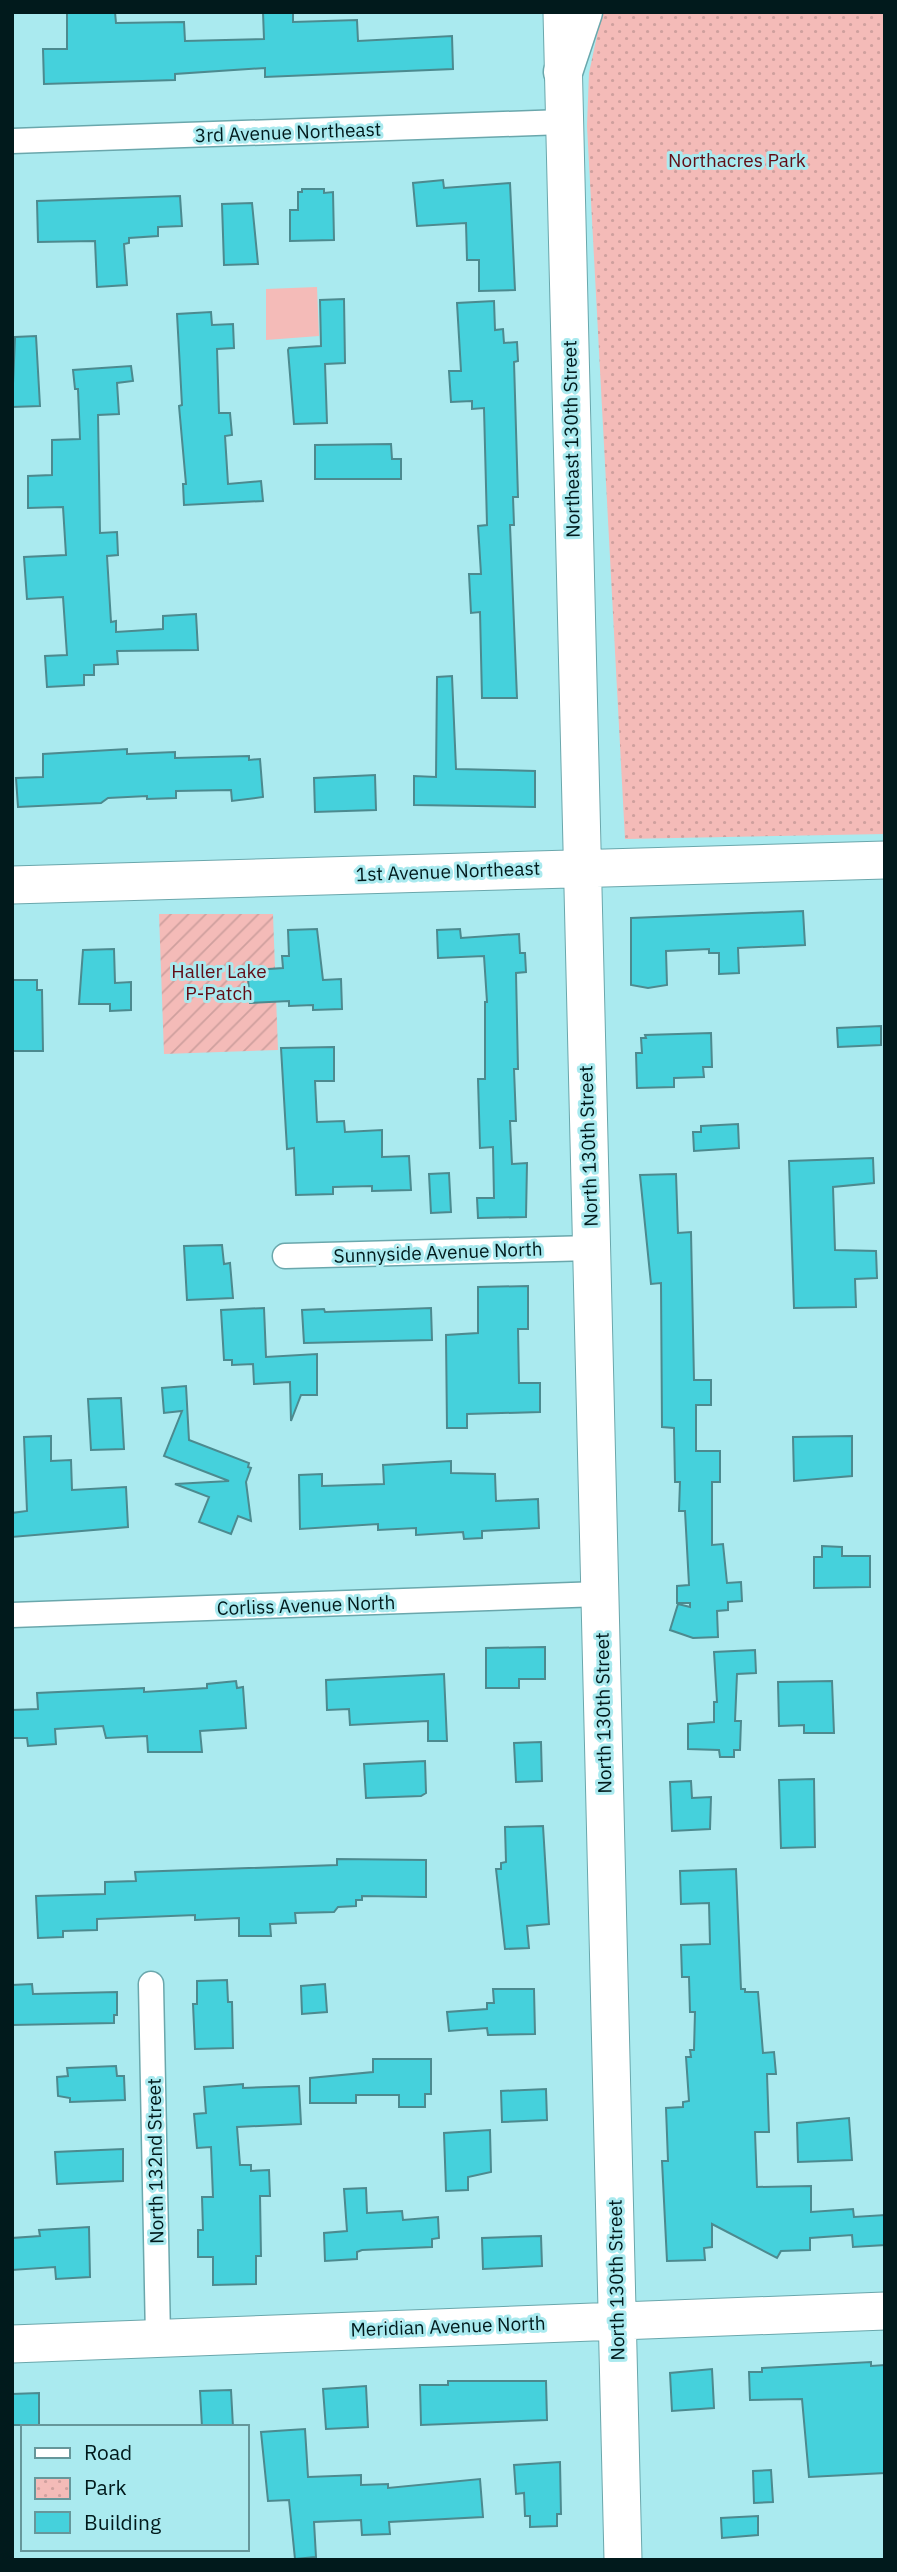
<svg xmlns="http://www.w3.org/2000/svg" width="897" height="2572" viewBox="0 0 897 2572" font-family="'IBM Plex Sans',sans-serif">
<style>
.park{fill:url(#park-dots)}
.garden{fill:url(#garden-furrows)}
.pitch{fill:#f4bbb8}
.building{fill:#45d1dc;stroke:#4c8a8f;stroke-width:2}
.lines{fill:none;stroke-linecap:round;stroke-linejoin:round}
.street-casing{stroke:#6aa7ac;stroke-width:27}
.secondary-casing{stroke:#6aa7ac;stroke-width:39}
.highway-casing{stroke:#6aa7ac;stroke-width:41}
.street{stroke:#fff;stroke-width:24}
.secondary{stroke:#fff;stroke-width:37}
.highway{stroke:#fff;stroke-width:38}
.labels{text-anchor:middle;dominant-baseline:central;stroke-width:6;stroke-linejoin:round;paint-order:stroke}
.street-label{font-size:19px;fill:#011a1c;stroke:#aaeaef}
.park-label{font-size:19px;fill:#620c15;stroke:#aaeaef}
</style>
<defs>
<pattern id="park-dots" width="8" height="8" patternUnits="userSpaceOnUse" patternTransform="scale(1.75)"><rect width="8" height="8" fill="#f4bbb8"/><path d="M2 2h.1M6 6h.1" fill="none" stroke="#cfa09e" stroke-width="1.8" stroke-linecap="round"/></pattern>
<pattern id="garden-furrows" width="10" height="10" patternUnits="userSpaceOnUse" patternTransform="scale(1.75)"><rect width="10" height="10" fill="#f4bbb8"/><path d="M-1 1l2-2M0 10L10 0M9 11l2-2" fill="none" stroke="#cfa09e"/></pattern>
</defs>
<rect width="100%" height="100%" fill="#aaeaef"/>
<path class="park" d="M602,12H885V834L625,839L587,126L589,73Z"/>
<path class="garden" d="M159,914H273L278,1050L164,1054Z"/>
<path class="pitch" d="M317,287L319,336L266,340V289Z"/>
<path class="building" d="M67,12H115L116,23L184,22L185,41L264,39L263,12H293V22L357,20L358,41L452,36L453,69L265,77V68L175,74V80L44,84L43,49H67Z
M443,180L444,188L510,183L515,290L479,291V260H467L466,223L417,226L413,183Z
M302,189H324V193L333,192L334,240L290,241V210H298V192H302Z
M180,196L182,226L158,227V236L129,238V243L124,244L127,285L97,287L95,241L38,242L37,201Z
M252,203L258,264L224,265L222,204Z
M344,299L345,363L325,364L327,423L294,424L288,350L289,348L321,346L320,300Z
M494,301L495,330L503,329L504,343L517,342L518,361L514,362L518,497H513L514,525H510L517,698H482L480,612L471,613L469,574H481L478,526L487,525L484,408L472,409V401L451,402L449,371H461L457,303Z
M211,312L212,325L233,324L234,348L217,349L219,413H230L232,435L225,436L228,484L261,481L263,501L184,505L183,484H186L179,406L182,405L177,314Z
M36,336L40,406L12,407L15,337Z
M131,366L133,381L117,383L119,414L98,415L100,533L117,532L118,555L107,556L111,622L116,621V632L163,629V616L196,614L198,650L117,651L118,664L94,665V675H84V685L47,687L45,656L67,655L63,597L27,599L24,557L66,555L63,507L28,508V476L52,475V440L80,439L78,389H75L73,370Z
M391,444L392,459H401V479H315V445Z
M452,676L456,769L535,771V807L414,805V776L436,777L437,677Z
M127,749V754L175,752V758L249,756V760L260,759L263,797L232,801L231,790L176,791V798L147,799V796L108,798L101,803L18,807L16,778L43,777V754Z
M375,775L376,810L315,812L314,778Z
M803,911L805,945L738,948L739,973L719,974V953H709V949L666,951L667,985L648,988L631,985V918Z
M317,929L323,980L341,979L342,1009L313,1010V1005L289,1006V1001L250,1003L248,979L253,978V970L283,968L282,956H289L288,930Z
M460,929L461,938L519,934L520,953H525L526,972L516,973L518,1069H514L516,1121H510L512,1164L527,1163L526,1217L478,1218L477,1198H494L493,1147L480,1148L478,1079H485V1002H487L484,956L438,958L437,930Z
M114,949L115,983L131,982V1010L110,1011V1004H79L83,950Z
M12,980H37V990H42L43,1051H12Z
M881,1026V1045L838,1047L837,1028Z
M711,1033L712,1067H703L704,1077L674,1078V1087L637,1088L636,1053H642L641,1038H646L645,1035Z
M334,1047V1081H315L317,1122L344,1121L345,1132L382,1130V1157L409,1156L411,1190L372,1191V1186L333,1187V1194L296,1195L294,1148L287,1149L281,1048Z
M738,1124L739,1148L694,1151L693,1132H701V1126Z
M873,1158L874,1183L833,1187L835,1250L876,1251L877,1278L855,1279L856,1307L794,1308L789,1161Z
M449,1173L451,1212L431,1213L429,1174Z
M676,1174L678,1233L691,1232L694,1380H711V1405H696V1451H720V1482H712V1545L723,1544L727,1583L741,1582L742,1601L728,1602V1610L717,1611L718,1637L693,1638L670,1630L678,1604L690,1607V1603H677V1586L689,1585L685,1511H679L680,1482H675L674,1428L662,1427L661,1283L651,1284L640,1175Z
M222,1245L224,1264L230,1263L233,1298L187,1300L184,1246Z
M528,1286V1329H518L519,1383H540V1412L467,1414V1428H447L446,1335L478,1333V1287Z
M264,1308L266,1357L317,1354V1395H301L291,1421L290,1382L254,1384L253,1364L232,1365V1360H224L221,1310Z
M431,1308L432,1340L304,1343L302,1310L324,1309L325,1312Z
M186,1386L189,1440L249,1463L248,1467L251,1468L246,1482L251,1521L238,1516L231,1534L199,1522L209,1497L175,1484L229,1481L164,1456L182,1411L164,1413L162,1388Z
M121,1398L124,1449L91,1450L88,1399Z
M51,1436V1461L71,1460L72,1490L126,1487L128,1527L12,1537V1513L27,1511L24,1437Z
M852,1436V1476L794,1481L793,1437Z
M451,1461V1473L495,1474L496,1501L538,1499L539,1528L482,1531V1538L464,1539L463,1532L416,1535V1528L378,1530V1524L300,1529L299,1475L322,1474V1486L384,1484L383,1465Z
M822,1546L842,1547V1556H870V1587L814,1588V1557H822Z
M545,1647V1679H519V1688H486V1648Z
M755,1650L756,1673L737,1674L735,1721H741L740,1750H734V1757H720L719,1750L688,1749V1724L714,1722V1702H717L714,1652Z
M444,1674L447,1741H428V1721L350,1725L349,1709L327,1710L326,1680Z
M236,1681L237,1688L243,1687L246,1728L200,1731L202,1752H148L147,1736L106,1738L103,1726L55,1729L56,1744L28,1746L27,1738H12V1710L38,1709L37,1693L144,1688V1692L207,1688V1684Z
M832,1681L834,1733H804V1725L779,1726L778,1682Z
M541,1742L542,1781L516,1782L514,1743Z
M425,1761L426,1793L421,1796L366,1798L364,1764Z
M814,1779L815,1847L781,1848L779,1780Z
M691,1781L692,1798L711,1797L710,1829L672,1831L670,1782Z
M543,1826L549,1924L527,1926L529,1948L505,1949L496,1869H501V1863L506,1862L505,1827Z
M337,1859L426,1860V1897L362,1896V1900H356V1906L338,1907L334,1912L295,1913L296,1923L270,1924L271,1936H239V1918L195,1920V1915L97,1919V1930L63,1931V1937L38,1938L36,1896L105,1894V1882L136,1881L135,1872L337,1865Z
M736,1869L741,1989H745V1992H758L763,2053L774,2052L776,2074H767L769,2132H755L757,2187L811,2186V2212L853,2209L854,2217L885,2215V2245L853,2247L852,2235L810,2238V2250L781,2251L777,2258L712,2224V2247L704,2248L705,2260L667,2261L662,2161H668L666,2108L683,2107V2102L689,2101L686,2057H691L690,2050H694L695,2012H690L689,1977H682L681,1945L710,1944L709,1903L681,1904L680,1871Z
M227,1980L228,2002H232L233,2048L195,2049L193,2004H197V1981Z
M32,1984L33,1994L117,1992V2015H114V2023L12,2025V1985Z
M325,1984L327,2012L302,2014L301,1986Z
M493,1989H534L535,2034L488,2035L487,2028L449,2031L447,2012L487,2009V2003H494Z
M373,2059H431V2094H425V2107H399V2095H356V2103H310V2078L373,2072Z
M116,2066L117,2076H124L125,2100L70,2102V2098L58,2096L57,2077L68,2076L67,2068Z
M243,2084V2088L299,2086L301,2124L237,2127L240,2165H251V2171L269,2170L270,2196H260L261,2256H256V2284L213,2285V2257H198V2230H203L202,2197H213L211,2147L197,2148L194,2114L206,2113L204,2087Z
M546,2089L547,2120L502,2122L501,2091Z
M849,2118L852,2160L798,2162L797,2123Z
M490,2130L491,2172L468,2177V2190L446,2191L444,2133Z
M123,2149V2181L57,2184L55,2152Z
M366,2188L367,2213L402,2211L403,2220L438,2217L439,2238L432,2239V2247L362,2250L357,2252V2259L325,2261L324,2233L347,2231L344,2189Z
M89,2227L90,2277L56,2279L55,2267L12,2270V2238L40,2236L39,2230Z
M541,2236L542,2266L483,2269L482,2238Z
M871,2362V2366L885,2365V2473L809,2477L802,2399L750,2400L749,2372H762V2368Z
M712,2369L714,2408L672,2411L670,2373Z
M448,2381H546L547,2420L421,2425L420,2385H448Z
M366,2386L368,2427L326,2429L323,2389Z
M231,2390L233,2427H202L200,2391Z
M39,2393V2425H12V2394Z
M305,2429L308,2477L361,2475V2485L388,2484V2488L480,2479L483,2517L389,2522L390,2534L362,2535L361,2520L314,2522L316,2557L295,2559L289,2500L268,2501L261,2432Z
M560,2462L561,2514H557V2526L530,2527V2516H525L524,2493L516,2494L514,2465Z
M771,2470L773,2502L754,2503L753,2471Z
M758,2516V2535L722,2538L721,2518Z"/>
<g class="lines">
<g class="street-casing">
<path id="street" d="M12,141L563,122
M285,1256L591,1248
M12,1615L600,1594
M151,1984L158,2338"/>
</g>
<g class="secondary-casing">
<path id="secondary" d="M562,12L623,2560
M12,885L885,860
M12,2344L885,2311"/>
</g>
<g class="highway-casing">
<path id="highway" d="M563,72L583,12"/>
</g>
<use href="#street" class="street"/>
<use href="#secondary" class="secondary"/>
<use href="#highway" class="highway"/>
</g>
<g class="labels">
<g class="street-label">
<text transform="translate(288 132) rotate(-2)">3rd Avenue Northeast</text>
<text transform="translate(571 439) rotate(-91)">Northeast 130th Street</text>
<text transform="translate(448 871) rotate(-2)">1st Avenue Northeast</text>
<text transform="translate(588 1146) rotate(-92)">North 130th Street</text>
<text transform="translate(438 1252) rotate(-2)">Sunnyside Avenue North</text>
<text transform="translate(306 1605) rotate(-2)">Corliss Avenue North</text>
<text transform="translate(603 1713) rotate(-91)">North 130th Street</text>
<text transform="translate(155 2161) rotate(-91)">North 132nd Street</text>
<text transform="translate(616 2280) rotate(-91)">North 130th Street</text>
<text transform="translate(448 2326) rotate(-2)">Meridian Avenue North</text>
</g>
<g class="park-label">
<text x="737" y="160">Northacres Park</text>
<text x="219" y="971">Haller Lake<tspan x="219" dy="22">P-Patch</tspan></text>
</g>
</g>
<rect width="897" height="2572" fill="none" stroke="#011a1c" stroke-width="28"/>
<rect x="21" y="2425" width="228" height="126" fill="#aaeaef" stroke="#66979b" stroke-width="2"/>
<rect x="35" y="2448" width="35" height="10" fill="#ffffff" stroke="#66979b" stroke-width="2"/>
<text x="84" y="2460" font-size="21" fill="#011a1c">Road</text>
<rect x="35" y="2478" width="35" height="21" fill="url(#park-dots)" stroke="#66979b" stroke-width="2"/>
<text x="84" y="2495" font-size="21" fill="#011a1c">Park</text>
<rect x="35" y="2512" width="35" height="21" fill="#45d1dc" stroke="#66979b" stroke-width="2"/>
<text x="84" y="2530" font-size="21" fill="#011a1c">Building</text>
</svg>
